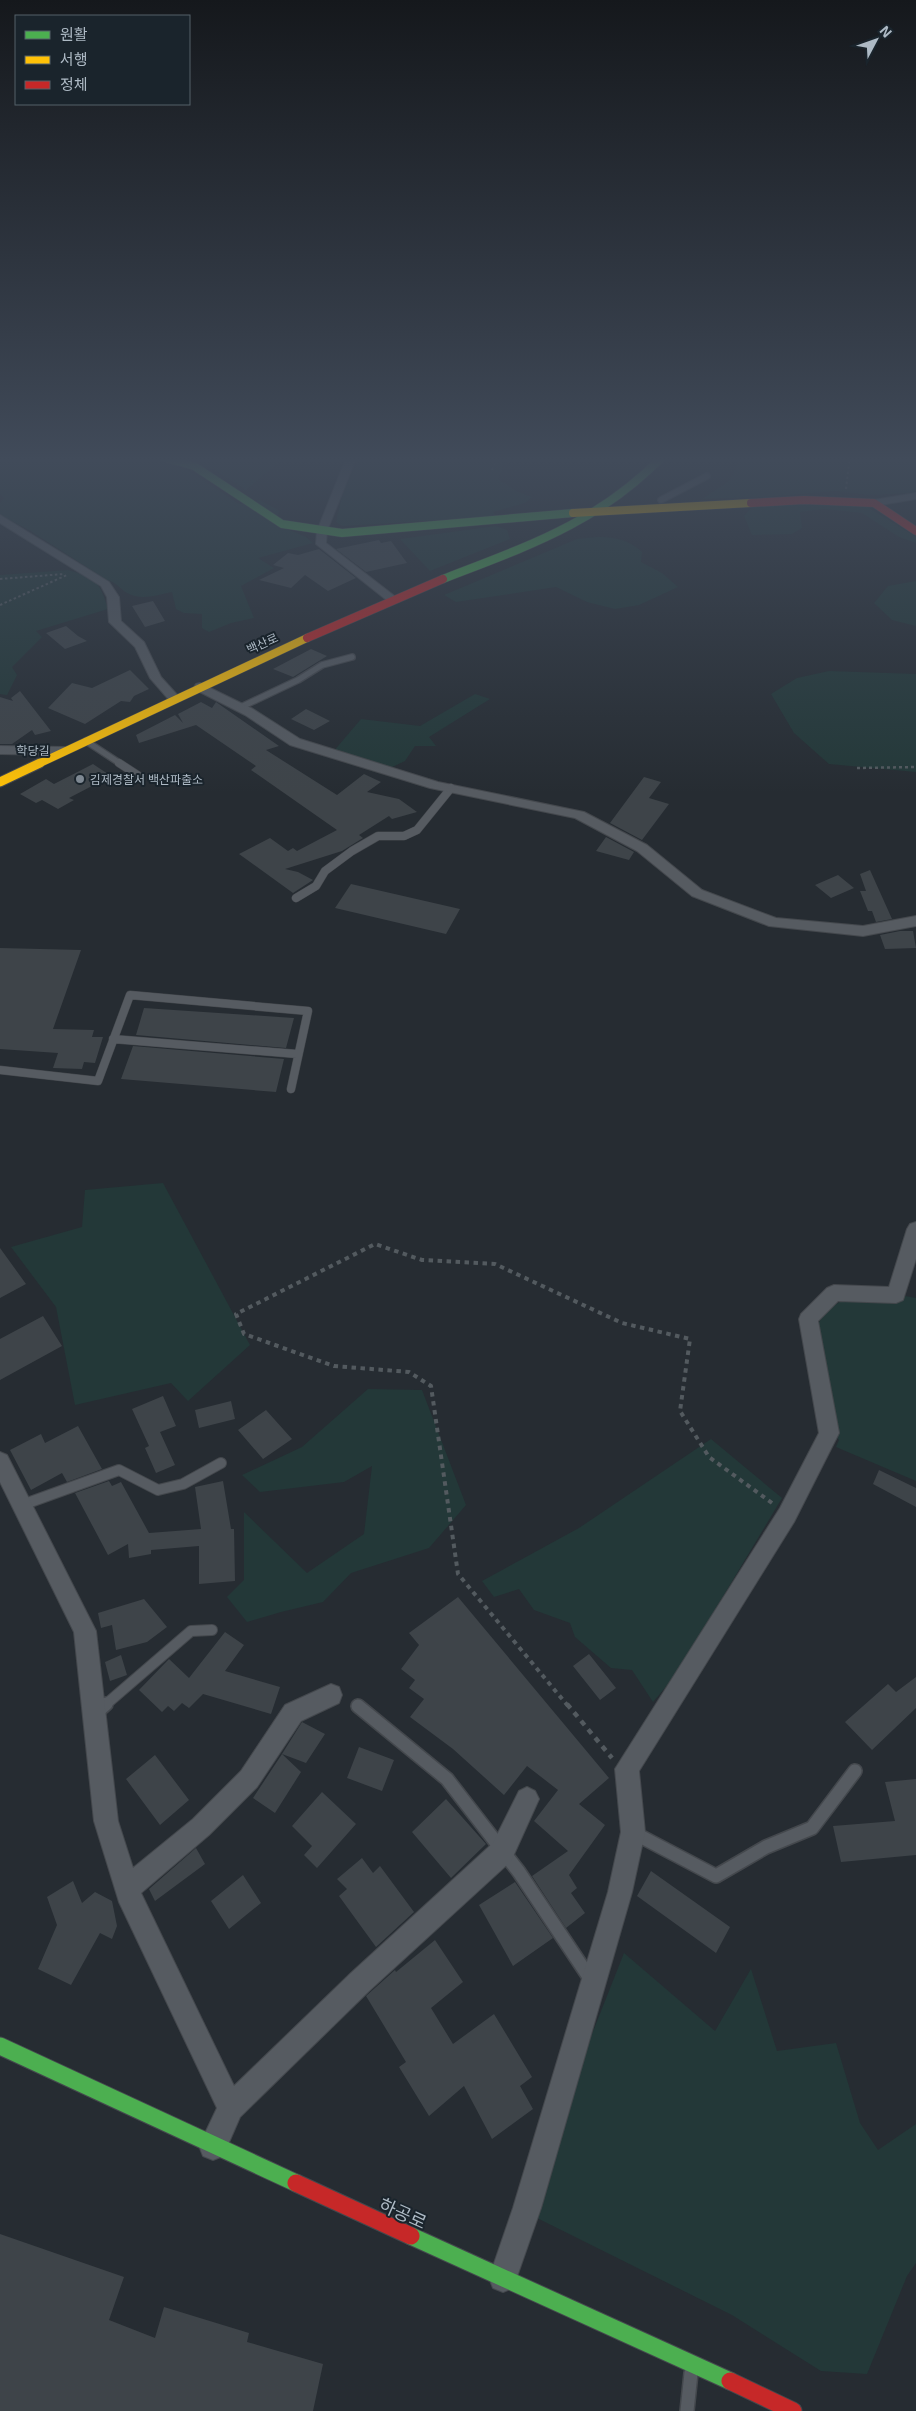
<svg xmlns="http://www.w3.org/2000/svg" width="916" height="2411" viewBox="0 0 916 2411" font-family="'Exo 2','Noto Sans KR',sans-serif">
<style>
.green{fill:#233838}
.building{fill:#3e4449}
.lines{fill:none;stroke-linecap:round;stroke-linejoin:round}
.lane-far3-casing{stroke:#44484d;stroke-width:8}
.lane-far2-casing{stroke:#44484d;stroke-width:9}
.lane-far1-casing{stroke:#44484d;stroke-width:12}
.lane-casing{stroke:#44484d;stroke-width:16}
.street-casing{stroke:#44484d;stroke-width:2}
.fast-far1-casing{stroke:#44484d;stroke-width:9}
.fast-casing{stroke:#44484d;stroke-width:19}
.slow-far1-casing{stroke:#44484d;stroke-width:9}
.slow-casing{stroke:#44484d;stroke-width:11}
.jam-far1-casing{stroke:#44484d;stroke-width:9}
.jam-casing{stroke:#44484d;stroke-width:19}
.path-far3{stroke:#535a5f;stroke-width:2;stroke-dasharray:2.5 2.5;stroke-linecap:butt}
.path-far2{stroke:#535a5f;stroke-width:2.5;stroke-dasharray:3 3;stroke-linecap:butt}
.path-far1{stroke:#535a5f;stroke-width:4;stroke-dasharray:4.5 4.5;stroke-linecap:butt}
.path{stroke:#535a5f;stroke-width:4.5;stroke-dasharray:5.5 5.5;stroke-linecap:butt}
.lane-far3{stroke:#565b61;stroke-width:5.5}
.lane-far2{stroke:#565b61;stroke-width:8}
.lane-far1{stroke:#565b61;stroke-width:10}
.lane{stroke:#565b61;stroke-width:13}
.street{fill:#565b61;fill-rule:evenodd}
.fast-far1{stroke:#4caf50;stroke-width:8}
.fast{stroke:#4caf50;stroke-width:17}
.slow-far1{stroke:#ffc107;stroke-width:8}
.slow{stroke:#ffc107;stroke-width:9}
.jam-far1{stroke:#c62828;stroke-width:8}
.jam{stroke:#c62828;stroke-width:17}
.poi-dot{fill:#7e8892;stroke:#1a242c;stroke-width:2}
.labels{text-anchor:middle;dominant-baseline:central;stroke-width:4;stroke-linejoin:round;paint-order:stroke}
.far-street-label{font-size:12px;fill:#aebac5;stroke:#1a242c}
.far-poi-label{font-size:12px;fill:#aebac5;stroke:#1a242c;text-anchor:start}
.near-street-label{font-size:18px;fill:#aebac5;stroke:#1a242c}
</style>
<rect width="100%" height="100%" fill="#262c32"/>
<path class="green" d="M0,456H148L188,470L239,504L260,500L280,511L273,523L306,537L313,543L258,558L274,568L241,586L254,618L231,623L209,632L202,628V614L184,613L176,609L172,592C157,595 141,601 127,593C120,589 116,582 107,580L29,530L0,515V503L4,498L0,494Z
M168,456H286L246,490L215,470Z
M360,456H507L498,479L516,491L532,497L525,503L493,512L496,517L342,526L336,522L343,492Z
M742,456L763,459V456H916V491L908,493L870,495L835,491L766,497L702,499L729,481Z
M807,503H861L916,537V543L899,537L862,513L824,509L800,512L802,528L792,534L752,535L744,516L753,506Z
M496,526L507,530L510,539L430,571L400,539Z
M596,537C614,537 628,539 642,552L641,562L662,573L678,587L639,605L615,609L587,602L556,587L456,602L444,595L577,539Z
M68,570C96,578 100,582 108,609L36,631L42,637L12,667L17,675L7,695L0,694V575Z
M916,581V626L892,620L874,603L888,586Z
M829,671L916,674V772L829,764L794,733L771,694L797,678Z
M475,694L490,699L429,737L436,746H415L405,761L390,768L333,752L361,719L420,726Z
M163,1183L250,1345L188,1401L171,1383L75,1405L56,1307L11,1247L82,1227L85,1190Z
M861,1288L916,1298V1481L836,1447L839,1440L820,1415L808,1376L823,1353L816,1327L826,1311Z
M368,1389L422,1390L466,1505L429,1548L351,1573L323,1602L281,1612L247,1622L227,1597L244,1580V1512L307,1573L364,1534L372,1466L344,1482L260,1492L242,1475L302,1447Z
M711,1439L782,1498L676,1675L653,1702L632,1670L611,1668L575,1637L570,1623L534,1610L519,1589L494,1597L482,1581L579,1528Z
M624,1953L715,2031L751,1969L777,2051L836,2043L860,2123L878,2150L916,2124V2263L907,2276L867,2374L821,2371L732,2315L537,2218L590,2039Z"/>
<path class="building" d="M379,540L381,543L391,541L407,563L366,572L336,549Z
M319,549L356,578L328,591L305,575L291,588L259,580L284,568L273,565L288,553L298,555Z
M153,601L165,621L145,627L132,606Z
M66,626L78,636L87,641L65,649L46,633Z
M311,649L327,656L293,677L273,669Z
M130,670L149,689L134,696L130,702L121,701L85,724L48,708L72,683L92,688Z
M20,691L51,731L35,735L32,730L12,744H0V697L13,701L11,698Z
M201,702L212,708L216,702L279,746L266,750L337,795L364,774L381,782L367,792L399,799L417,812L392,819L389,816L359,835L363,838L342,851L285,869L298,872L313,880L293,893L239,854L270,838L288,851L293,848L297,851L337,830L251,770L256,766L196,725L139,743L136,735L175,715L183,723L178,714Z
M306,709L330,721L314,730L291,719Z
M93,764L111,776L69,798L74,800L58,809L42,800L36,803L20,794L46,779L54,784Z
M644,777L661,782L649,798L669,804L642,840L610,823Z
M606,837L634,852L629,860L596,851Z
M870,870L888,910L892,919L876,922L872,911H868L860,891H866L860,874Z
M838,875L854,888L831,898L815,885Z
M351,884L460,909L446,934L335,908Z
M900,931H913L916,948L885,949L880,935Z
M0,948L81,950L53,1029L94,1030L92,1037H103L95,1063L84,1062L82,1069L53,1068L58,1053L0,1049Z
M144,1008L294,1018L286,1048L136,1035Z
M133,1046L284,1059L276,1092L121,1079Z
M0,1248L26,1284L0,1298Z
M43,1316L62,1346L0,1380V1339Z
M163,1396L176,1426L160,1432L175,1465L156,1473L145,1448L149,1446L132,1409Z
M231,1401L235,1419L199,1428L195,1410Z
M266,1410L292,1439L263,1459L238,1430Z
M78,1426L102,1469L67,1482L62,1473L31,1490L10,1450L41,1434L45,1443Z
M879,1470L916,1488V1507L873,1484Z
M109,1481L112,1486L121,1482L149,1533L201,1529L195,1487L223,1481L231,1529H234L235,1581L199,1584V1546L151,1550V1554L129,1558L128,1544L108,1555L75,1493Z
M458,1597L609,1778L579,1804L605,1825L569,1875L577,1888L571,1893L585,1913L566,1928L532,1876L568,1851L534,1821L558,1790L527,1766L504,1795L453,1749L410,1717L424,1699L409,1688L415,1680L401,1669L419,1645L409,1633Z
M144,1599L167,1627L147,1642L116,1650L112,1625L101,1628L98,1613Z
M225,1632L244,1645L225,1671L280,1687L271,1714L203,1694L189,1708L182,1703L174,1711L168,1706L162,1712L139,1690L169,1659L189,1678Z
M589,1654L616,1688L600,1700L573,1666Z
M121,1655L127,1675L110,1681L105,1662Z
M916,1677V1708L872,1750L845,1722L888,1684L896,1692Z
M302,1722L325,1734L306,1763L282,1754Z
M359,1747L394,1760L382,1791L347,1778Z
M282,1754L301,1772L275,1813L253,1798Z
M155,1755L189,1800L160,1825L126,1779Z
M916,1779V1855L841,1862L833,1826L895,1821L885,1782Z
M322,1792L356,1824L317,1868L304,1855L312,1846L292,1826Z
M446,1799L486,1844L451,1878L412,1832Z
M196,1848L205,1864L155,1901L149,1889Z
M362,1858L373,1873L380,1866L414,1912L376,1947L339,1896L347,1889L337,1879Z
M651,1871L730,1927L716,1953L637,1896Z
M243,1875L261,1903L229,1929L211,1901Z
M73,1881L82,1903L95,1892L112,1901L117,1926L112,1939L100,1933L71,1985L38,1969L57,1925L47,1897Z
M515,1882L553,1938L513,1966L479,1905Z
M435,1940L463,1982L431,2008L453,2044L494,2014L532,2077L520,2086L533,2109L492,2139L464,2086L429,2116L399,2067L406,2062L366,1996L395,1970L396,1972Z
M0,2234L124,2277L109,2320L155,2338L164,2307L249,2333L247,2342L323,2364L313,2411H0Z"/>
<g class="lines">
<g class="lane-far3-casing">
<path id="lane-far3" d="M661,500L707,476
M241,707L298,680L322,665L352,657
M86,741L121,764"/>
</g>
<g class="lane-far2-casing">
<path id="lane-far2" d="M119,763L139,776
M296,898L316,886L325,871L352,851L378,836H404L417,830L451,788
M113,1039L297,1054
M0,1070L98,1081L130,995L308,1011L291,1089"/>
</g>
<g class="lane-far1-casing">
<path id="lane-far1" d="M22,1505L119,1470L158,1490L183,1484L221,1463
M104,1706L191,1631L212,1630"/>
</g>
<g class="lane-casing">
<path id="lane" d="M358,1706L447,1779L519,1872L591,1980
M97,1712L106,1704
M634,1833L716,1876L766,1847L812,1828L855,1771
M687,2411L691,2373"/>
</g>
<g class="street-casing">
<path id="street" d="M347,456H357L327,531L326,543L397,598V602H389L316,544L317,531Z
M916,493V499L874,506L869,503L874,500Z
M0,515L109,582L119,597L121,621L144,642L161,677L180,698L178,701H170L150,678L135,647L109,622L107,597L101,586L0,523Z
M200,683L253,709L300,739L438,782L584,812L647,845L702,890L776,918L863,926L916,916V926L863,936L769,926L692,896L637,851L575,818L430,788L290,745L245,715L196,690L194,687L196,684Z
M0,746L65,747L71,751L65,755L0,754Z
M916,1222V1259L903,1300L896,1303L838,1301L818,1321L839,1433L794,1522L639,1771L645,1832L632,1892L541,2208L513,2288L503,2292L493,2288L489,2278L513,2208L608,1892L621,1832L615,1769L780,1508L819,1433L799,1319L801,1314L827,1288L834,1285L889,1287L907,1229L910,1224Z
M0,1452L7,1455L96,1631L118,1821L133,1868L193,1819L241,1771L285,1705L331,1684L339,1687L342,1695L339,1703L301,1721L257,1787L209,1835L141,1893L234,2086L351,1973L493,1843L519,1791L527,1787L535,1791L539,1799L511,1861L369,1991L240,2117L223,2156L213,2160L203,2156L199,2146L217,2108L119,1902L94,1821L74,1632L0,1482Z"/>
</g>
<g class="fast-far1-casing">
<path id="fast-far1" d="M158,456L194,466L282,524L342,533L573,513
M443,579C528,546 598,523 663,456"/>
</g>
<g class="fast-casing">
<path id="fast" d="M0,2046L296,2183
M411,2236L730,2381"/>
</g>
<g class="slow-far1-casing">
<path id="slow-far1" d="M573,513L751,503
M38,764L307,638"/>
</g>
<g class="slow-casing">
<path id="slow" d="M0,782L40,763"/>
</g>
<g class="jam-far1-casing">
<path id="jam-far1" d="M751,503L804,500L874,503L916,531
M307,638L443,579"/>
</g>
<g class="jam-casing">
<path id="jam" d="M296,2183L411,2236
M730,2381L793,2411"/>
</g>
<path class="path-far3" d="M492,470L498,456
M846,489L850,456
M0,579L64,574
M0,605L67,575"/>
<path class="path-far2" d="M857,768L916,767"/>
<path class="path-far1" d="M568,1706L458,1574L431,1386L409,1372L334,1366L244,1334L236,1314L375,1244L422,1260L495,1264L622,1323L690,1339L680,1411L709,1457L772,1503"/>
<path class="path" d="M567,1704L612,1758"/>
<use href="#lane-far3" class="lane-far3"/>
<use href="#lane-far2" class="lane-far2"/>
<use href="#lane-far1" class="lane-far1"/>
<use href="#lane" class="lane"/>
<use href="#street" class="street"/>
<use href="#fast-far1" class="fast-far1"/>
<use href="#fast" class="fast"/>
<use href="#slow-far1" class="slow-far1"/>
<use href="#slow" class="slow"/>
<use href="#jam-far1" class="jam-far1"/>
<use href="#jam" class="jam"/>
</g>
<linearGradient id="sky" x2="0" y2="1"><stop stop-color="#15181c"/><stop offset="0.58" stop-color="#414b5a"/><stop offset="1" stop-color="#414b5a" stop-opacity="0"/></linearGradient>
<rect width="916" height="793" fill="url(#sky)"/>
<circle class="poi-dot" cx="80" cy="779" r="5"/>
<g class="labels">
<g class="far-street-label">
<text transform="translate(262 643) rotate(-24)">백산로</text>
<text transform="translate(33 750) rotate(1)">학당길</text>
</g>
<g class="far-poi-label">
<text x="90" y="779">김제경찰서 백산파출소</text>
</g>
<g class="near-street-label">
<text transform="translate(403 2213) rotate(24)">하공로</text>
</g>
</g>
<rect x="15" y="15" width="175" height="90" fill="#1a242c" stroke="#556069"/>
<rect x="25" y="31" width="25" height="8" fill="#4caf50" stroke="#556069"/>
<text x="60" y="40" font-size="15" fill="#aebac5">원활</text>
<rect x="25" y="56" width="25" height="8" fill="#ffc107" stroke="#556069"/>
<text x="60" y="65" font-size="15" fill="#aebac5">서행</text>
<rect x="25" y="81" width="25" height="8" fill="#c62828" stroke="#556069"/>
<text x="60" y="90" font-size="15" fill="#aebac5">정체</text>
<g transform="translate(876 40) rotate(49)" stroke="#1a242c" stroke-width="4" paint-order="stroke">
<path d="M0-4L9 19L0 12L-9 19Z" fill="#aebac5"/>
<text y="-8" font-size="14" font-weight="bold" text-anchor="middle" fill="#aebac5">N</text>
</g>
</svg>
